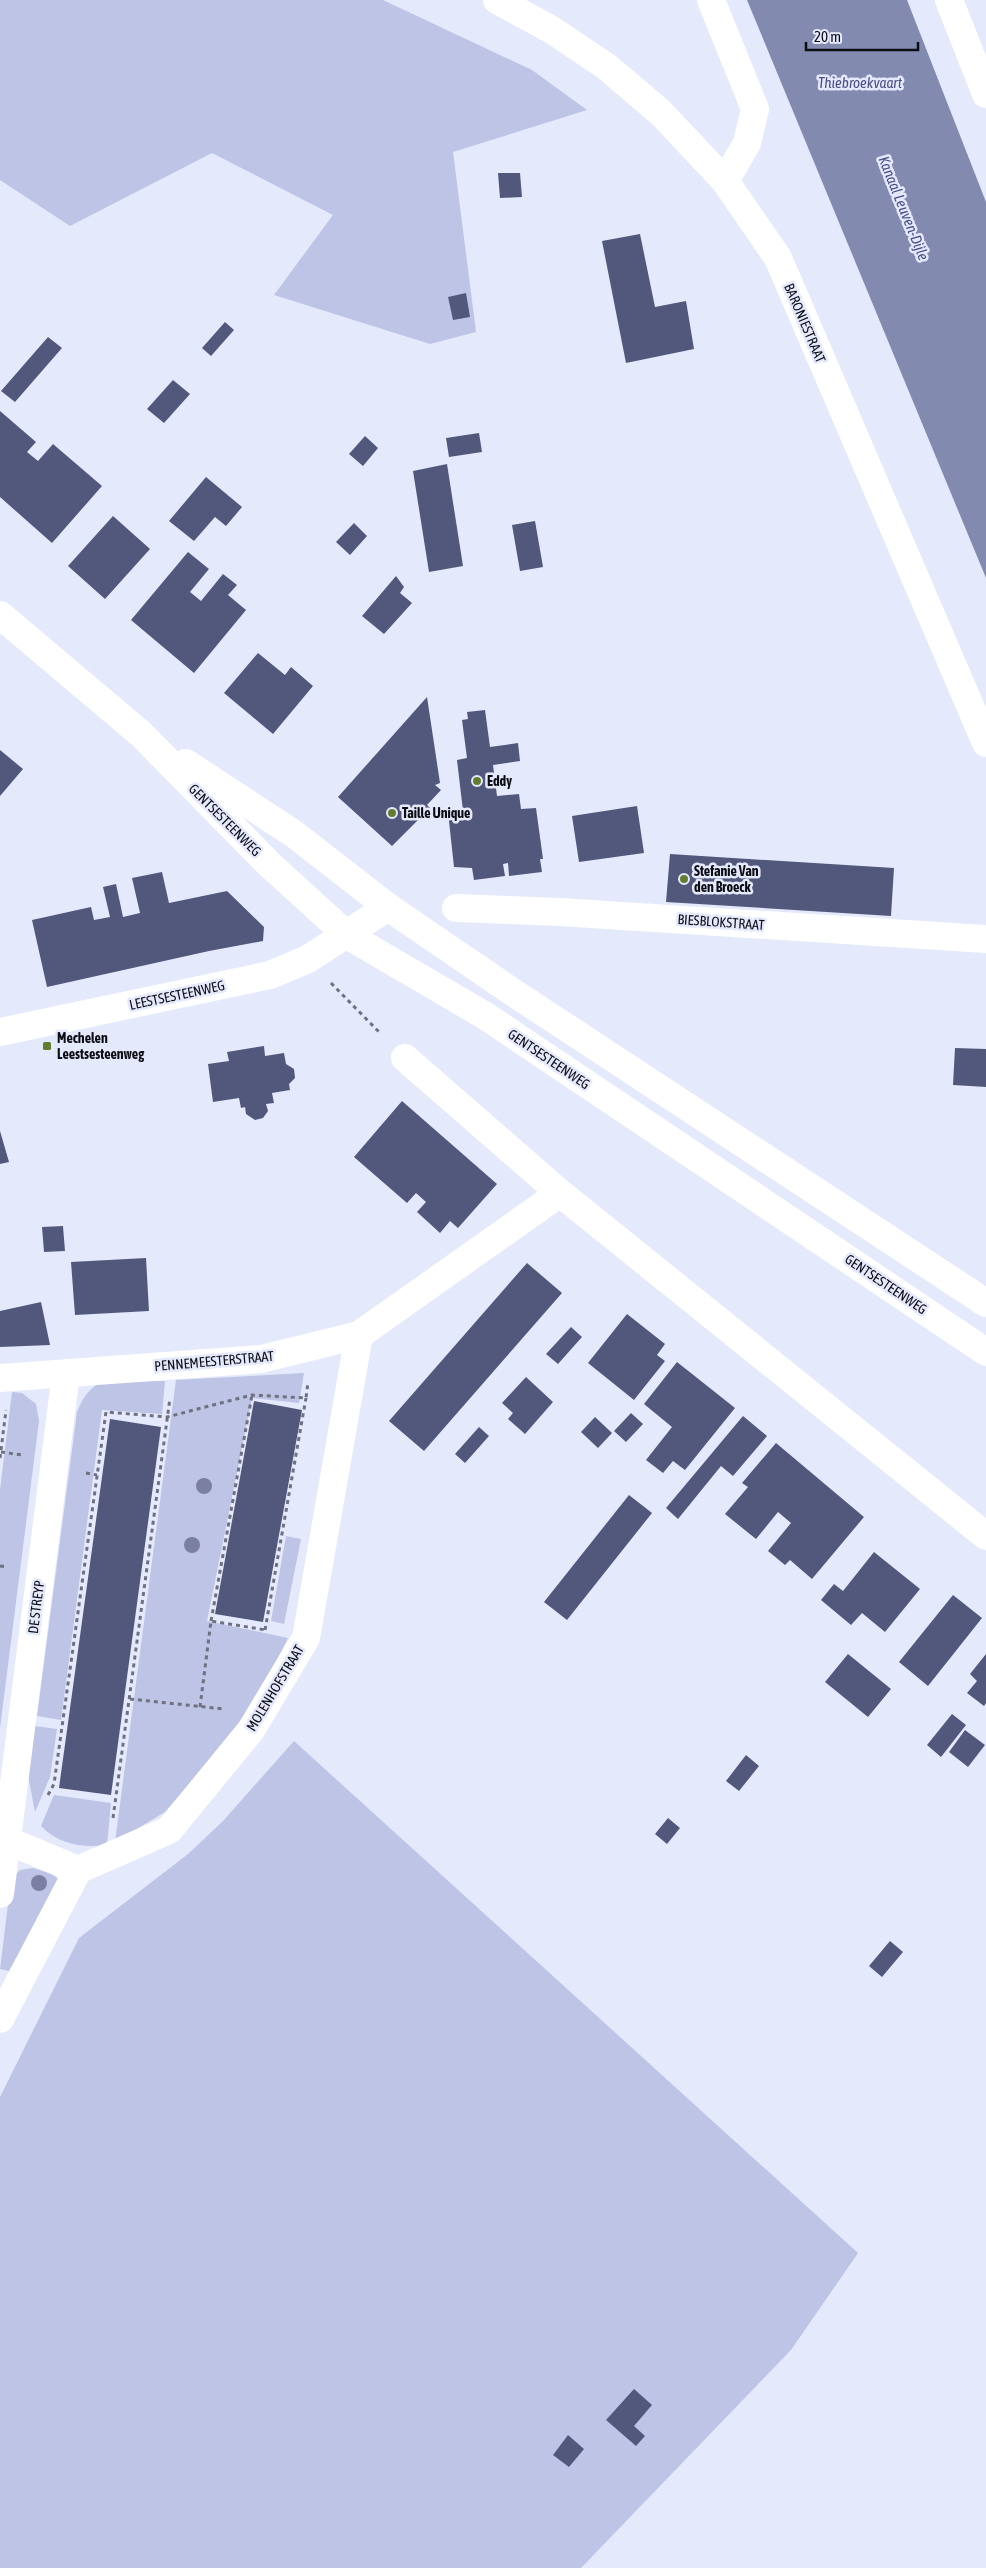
<svg xmlns="http://www.w3.org/2000/svg" width="986" height="2568" viewBox="0 0 986 2568" font-family="'Asap Condensed',sans-serif">
<style>
.green{fill:#bdc4e6}
.water{fill:#828ab0}
.building{fill:#52587b}
.lines{fill:none;stroke-linecap:round;stroke-linejoin:round}
.path{stroke:#6f727e;stroke-width:3;stroke-dasharray:4 4;stroke-linecap:butt}
.minor{stroke:#fff;stroke-width:28}
.tertiary{stroke:#fff;stroke-width:28}
.secondary{stroke:#fff;stroke-width:28}
.primary{stroke:#fff;stroke-width:28}
.tree{fill:#7b80a3}
.poi-dot{fill:#637d30;stroke:#e5e9fc;stroke-width:2}
.labels{text-anchor:middle;dominant-baseline:central;stroke-width:5;stroke-linejoin:round;paint-order:stroke}
.street-label{font-size:14px;fill:#0c0e14;stroke:#e5e9fc}
.poi-label{font-size:14px;font-weight:bold;fill:#0c0e14;stroke:#e5e9fc;text-anchor:start}
.water-label{font-size:15px;font-style:italic;fill:#474f85;stroke:#e5e9fc}
</style>
<rect width="100%" height="100%" fill="#e5e9fc"/>
<path class="green" d="M0,0H383L532,70L587,110L453,152L476,332L430,344L274,295L333,215L212,153L70,226L0,180Z
M304,1373L299,1403L252,1398L207,1621L288,1638L247,1719L165,1812L115,1842L176,1380Z
M165,1381L162,1414L102,1410L61,1720L37,1716L77,1412C82,1400 88,1388 102,1382Z
M12,1392L22,1393L36,1404L39,1421L0,1728V1490Z
M286,1536L301,1539L284,1624L271,1621Z
M35,1726L57,1729L50,1777L35,1812L27,1770Z
M294,1741L858,2253L791,2350L581,2568H0V2097L79,1938L188,1854L223,1821Z
M54,1795L111,1803L107,1845C82,1848 60,1845 41,1826Z
M33,1868L52,1874L60,1881L9,1971L0,1969L11,1880L20,1870Z"/>
<path class="water" d="M747,0H907L986,202V578Z"/>
<path class="building" d="M498,173H520L522,197L500,198Z
M640,234L655,307L686,301L694,349L626,363L602,241Z
M466,293L470,317L453,320L448,297Z
M225,322L234,330L211,356L202,348Z
M48,337L62,348L15,402L1,391Z
M173,380L190,394L164,423L147,409Z
M0,411L36,442L27,452L38,461L53,444L102,486L52,543L0,497Z
M479,433L482,452L449,457L446,438Z
M365,436L378,448L363,466L349,454Z
M447,464L463,566L429,572L413,471Z
M206,477L242,507L226,526L215,517L194,541L169,521Z
M113,516L150,549L105,599L68,566Z
M535,521L543,567L520,571L512,525Z
M354,523L367,536L350,555L336,542Z
M188,552L209,569L190,592L201,601L223,574L237,585L228,595L246,610L194,673L131,620Z
M396,576L404,587L400,593L412,603L384,634L362,616Z
M258,653L285,675L291,667L313,686L273,734L224,693Z
M427,697L440,783L435,785L441,790L427,805L430,808L392,846L338,797Z
M485,710L490,747L518,743L520,761L493,765L497,796L519,794L521,809L536,808L543,859H540L542,872L509,876L508,863L503,864L505,876L474,880L472,868L454,867L448,812L463,811L457,760L467,758L462,720L468,719L467,712Z
M0,750L23,769L0,796Z
M637,806L644,853L579,862L572,816Z
M670,854L894,868L891,916L666,902Z
M162,872L169,903L227,891L264,927L263,941L209,951L47,987L32,920L91,907L94,920L110,917L103,887L116,884L123,917L140,913L132,878Z
M264,1046L265,1056L284,1053L286,1064L294,1069L295,1078L289,1084L290,1090L272,1093L274,1103L266,1104L268,1111L263,1118L255,1120L246,1114L245,1107L241,1108L239,1098L213,1102L208,1064L229,1061L227,1052Z
M955,1048L986,1049V1087L953,1085Z
M402,1101L497,1184L458,1228L450,1221L440,1233L417,1212L426,1202L416,1193L407,1203L354,1157Z
M0,1131L9,1162L0,1164Z
M63,1226L65,1251L44,1252L42,1227Z
M146,1258L149,1311L75,1315L71,1262Z
M527,1263L562,1293L424,1451L389,1421Z
M41,1302L50,1345L0,1347V1311Z
M627,1314L665,1344L657,1355L665,1361L634,1400L588,1363Z
M571,1327L582,1337L558,1364L546,1354Z
M677,1362L735,1408L685,1470L673,1461L663,1473L646,1460L672,1427L644,1404Z
M526,1377L553,1402L525,1434L508,1419L513,1413L502,1403Z
M254,1401L302,1410L263,1622L215,1614Z
M631,1413L643,1424L626,1442L614,1431Z
M743,1416L767,1436L733,1476L721,1466L678,1519L666,1508Z
M595,1417L612,1433L598,1448L581,1432Z
M110,1419L161,1427L111,1795L59,1788Z
M479,1427L489,1436L465,1463L455,1454Z
M776,1443L864,1517L812,1579L790,1560L785,1565L768,1551L791,1523L778,1512L756,1539L725,1514L748,1487L742,1483Z
M629,1495L652,1513L567,1620L544,1602Z
M874,1552L920,1589L885,1632L862,1613L851,1625L821,1600L834,1584L843,1591Z
M953,1595L982,1618L928,1686L899,1662Z
M848,1654L891,1689L868,1717L825,1682Z
M986,1654V1703L984,1706L967,1693L977,1681L970,1674Z
M952,1714L966,1725L941,1757L927,1745Z
M965,1730L985,1745L968,1767L949,1752Z
M746,1755L759,1766L739,1791L726,1781Z
M668,1818L680,1828L667,1844L655,1834Z
M890,1941L903,1952L882,1977L869,1966Z
M634,2389L652,2405L634,2426L645,2436L636,2446L606,2420Z
M568,2435L584,2449L569,2467L553,2455Z"/>
<g class="lines">
<path class="path" d="M331,983L381,1034
M1,1452L22,1455
M0,1458L6,1410
M86,1473L97,1475
M0,1566L8,1567
M211,1621L252,1395
M265,1630L306,1398
M130,1699L224,1709
M200,1707L211,1621L266,1630
M48,1795L54,1784L106,1412L167,1417L252,1395L306,1398L308,1382
M113,1818L170,1398"/>
<path class="minor" d="M711,0L755,109L747,143L725,181
M949,0L986,94
M456,908L560,912L986,939
M405,1058L560,1193L986,1536
M0,1378L261,1359L359,1335L560,1193
M78,1870L169,1830L251,1730L306,1638L359,1335
M0,1894L66,1373
M0,2019L78,1870L6,1840"/>
<path class="tertiary" d="M0,1032L270,975L308,959L388,907"/>
<path class="secondary" d="M497,0L552,30L607,67L661,113L725,181L778,258L986,743"/>
<path class="primary" d="M0,615L141,734L270,865L347,935L484,1015L986,1352
M186,763L294,834L388,907L511,991L986,1303"/>
</g>
<g class="tree">
<circle cx="204" cy="1486" r="8"/>
<circle cx="192" cy="1545" r="8"/>
<circle cx="39" cy="1883" r="8"/>
</g>
<g class="poi-dot">
<circle cx="477" cy="781" r="5"/>
<circle cx="392" cy="813" r="5"/>
<circle cx="684" cy="879" r="5"/>
<rect x="42" y="1041" width="10" height="10" rx="2.5"/>
</g>
<g class="labels">
<g class="street-label">
<text transform="translate(805 323) rotate(67)">BARONIESTRAAT</text>
<text transform="translate(225 820) rotate(45)">GENTSESTEENWEG</text>
<text transform="translate(721 922) rotate(4)">BIESBLOKSTRAAT</text>
<text transform="translate(177 995) rotate(-12)">LEESTSESTEENWEG</text>
<text transform="translate(549 1059) rotate(34)">GENTSESTEENWEG</text>
<text transform="translate(886 1284) rotate(34)">GENTSESTEENWEG</text>
<text transform="translate(214 1361) rotate(-5)">PENNEMEESTERSTRAAT</text>
<text transform="translate(36 1607) rotate(-83)">DE STREYP</text>
<text transform="translate(275 1688) rotate(-59)">MOLENHOFSTRAAT</text>
</g>
<g class="poi-label">
<text x="487" y="781">Eddy</text>
<text x="402" y="813">Taille Unique</text>
<text x="694" y="871">Stefanie Van<tspan x="694" dy="16">den Broeck</tspan></text>
<text x="57" y="1038">Mechelen<tspan x="57" dy="16">Leestsesteenweg</tspan></text>
</g>
<g class="water-label">
<text x="860" y="82">Thiebroekvaart</text>
<text transform="translate(904 208) rotate(68)">Kanaal Leuven-Dijle</text>
</g>
</g>
<path d="M806 42v8h112v-8" fill="none" stroke="#0c0e14" stroke-width="2.5"/>
<text x="814" y="42" font-size="15" fill="#0c0e14" stroke="#e5e9fc" stroke-width="4" paint-order="stroke">20 m</text>
</svg>
